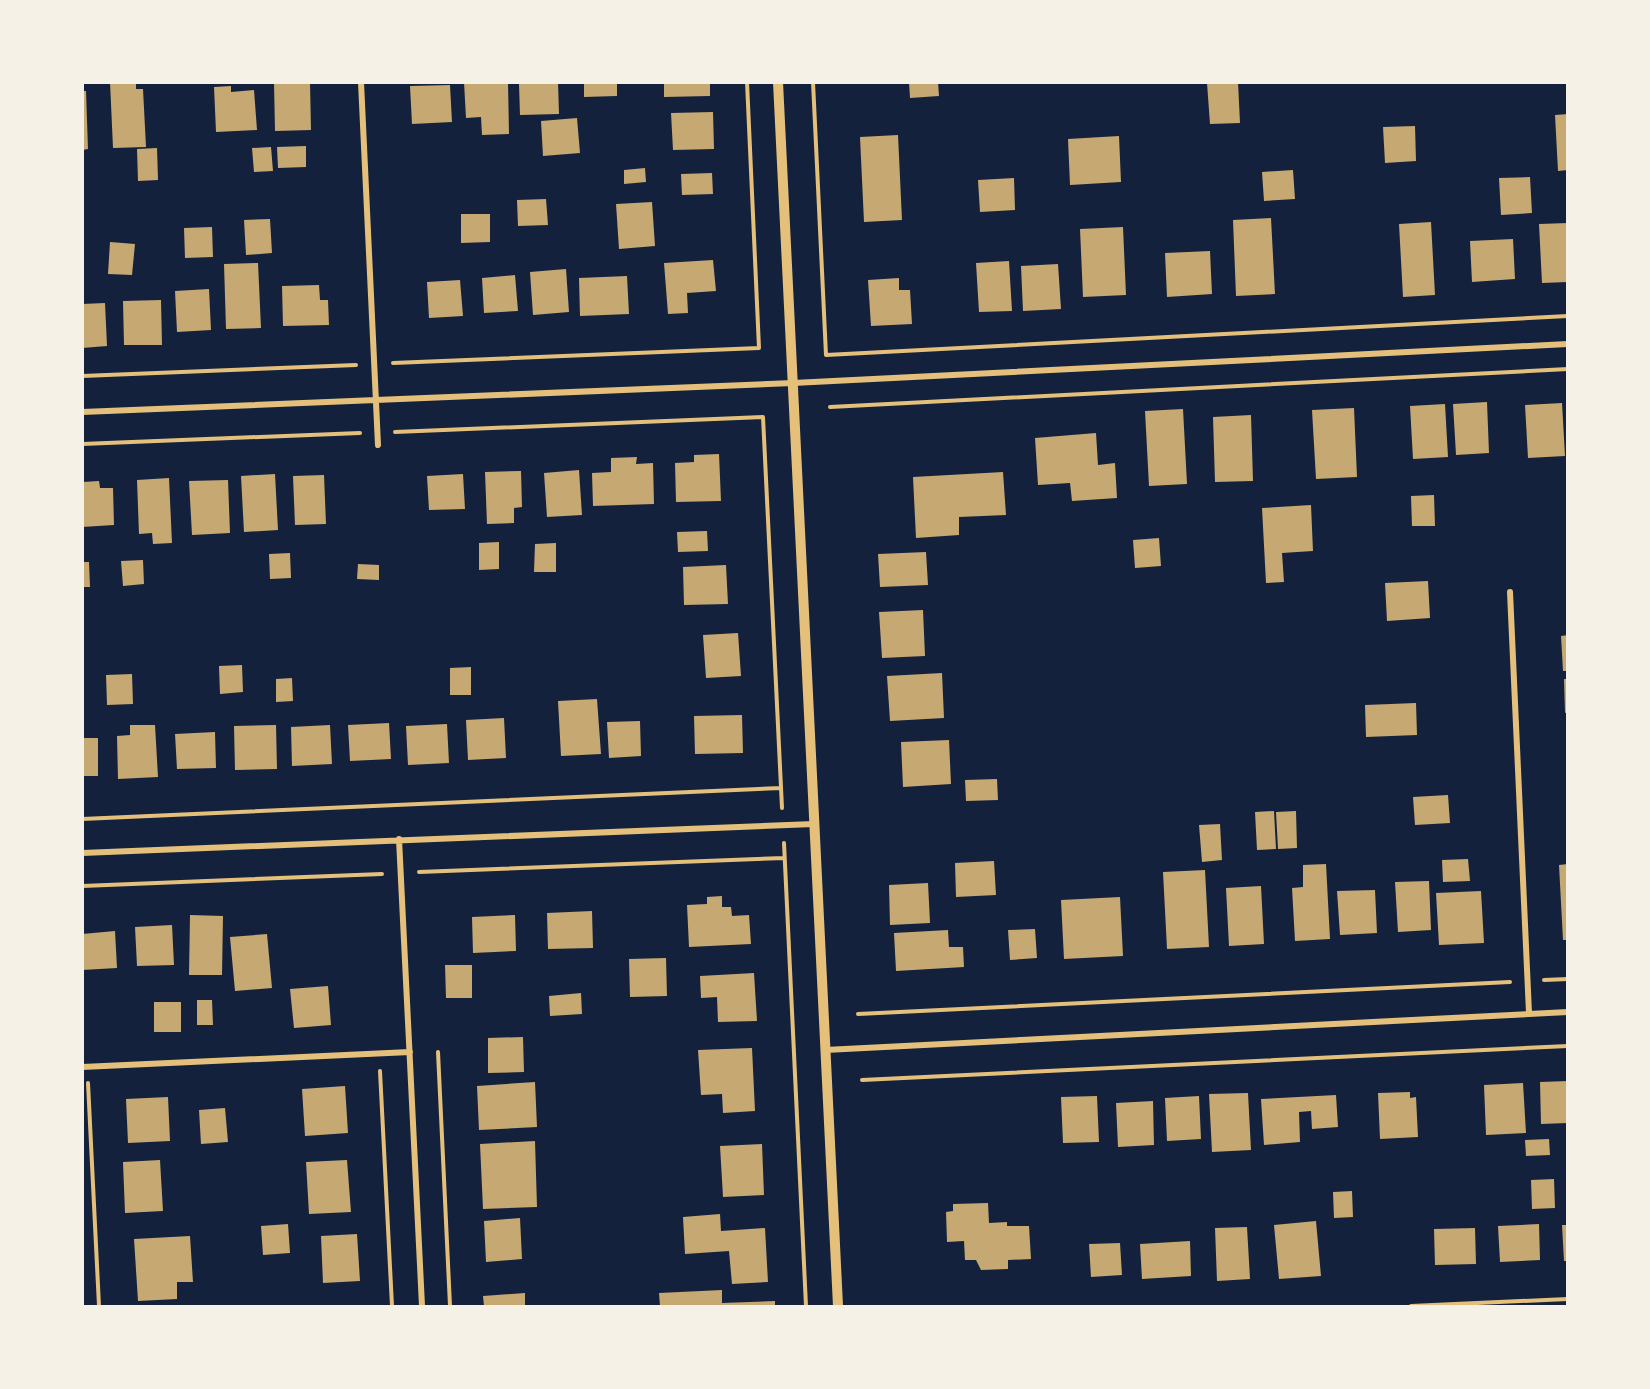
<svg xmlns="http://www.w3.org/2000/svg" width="1650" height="1389" viewBox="0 0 1650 1389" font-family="Poppins,sans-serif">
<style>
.building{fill:#c6a872}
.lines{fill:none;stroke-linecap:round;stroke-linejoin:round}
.path{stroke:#e5c07b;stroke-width:4}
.minor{stroke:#e5c07b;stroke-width:6}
.tertiary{stroke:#e5c07b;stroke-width:10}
</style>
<rect width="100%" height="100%" fill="#14213d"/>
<path class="building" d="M110,82H136V89H143L146,147L113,148Z
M310,82L311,130L275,131L274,83Z
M464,82H508L509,134L482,135L481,117L466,118Z
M558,82L559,114L520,115L519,84Z
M584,82H617V96L584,97Z
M664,82H710V96L664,97Z
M909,82H938L939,96L910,98Z
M1238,82L1240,123L1210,124L1207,83Z
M450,85L452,122L412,124L410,86Z
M231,86V92L254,90L257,130L216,132L214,87Z
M82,91H86L88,149L82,150Z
M713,112L714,149L673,150L671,113Z
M1568,114V170L1558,171L1555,115Z
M577,118L580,153L543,156L541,121Z
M1415,126L1416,161L1385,163L1383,127Z
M898,135L902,220L864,222L860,137Z
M1119,136L1121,182L1070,185L1068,139Z
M306,146V167L278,168L277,147Z
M271,147L273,171L254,172L252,148Z
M157,148L158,180L138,181L137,149Z
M645,168L646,182L624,184V170Z
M1293,170L1295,199L1264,201L1262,172Z
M712,173L713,194L682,195L681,174Z
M1530,177L1532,213L1501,215L1499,178Z
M1014,178L1015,210L980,212L978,180Z
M546,199L548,225L518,226L517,200Z
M652,202L655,246L619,249L616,204Z
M461,214H490V242L461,243Z
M1271,218L1275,294L1236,296L1233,220Z
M270,219L272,253L246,255L244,220Z
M1431,222L1435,295L1403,297L1399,224Z
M1568,223V282L1542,283L1539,224Z
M212,227L213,257L185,258L184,228Z
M1123,227L1126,295L1083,297L1080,229Z
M1513,239L1515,279L1472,282L1470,241Z
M110,242L135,244L132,275L108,274Z
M1210,251L1212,294L1167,297L1165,253Z
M713,260L716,291L687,293L688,313L668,314L664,263Z
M1009,261L1012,311L979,312L976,263Z
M258,263L261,328L226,329L224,264Z
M1058,264L1061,309L1023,311L1021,266Z
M566,269L569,312L533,315L530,272Z
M515,275L518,311L484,313L482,278Z
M627,276L629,314L580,316L579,278Z
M899,278V290H910L912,324L871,326L868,280Z
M460,280L463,316L429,318L427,282Z
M319,285L320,300H328L329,325L283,326L282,286Z
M209,289L211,330L177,332L175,291Z
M161,300L162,345H124L123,301Z
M105,303L107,346L82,348V304Z
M1487,402L1489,453L1456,455L1453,404Z
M1562,403L1565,456L1528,458L1525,405Z
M1445,404L1448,457L1413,459L1410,406Z
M1354,408L1357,477L1316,479L1312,410Z
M1183,409L1187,484L1149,486L1145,411Z
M1251,415L1253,481L1215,482L1213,417Z
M1096,433L1098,465L1115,463L1117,498L1072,501L1070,483L1038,485L1035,438Z
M719,454L721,501L676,502L675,463L694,462V455Z
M637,457L636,464L653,463L654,504L593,506L592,473L611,472V458Z
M579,470L582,515L547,517L544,473Z
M521,471L522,507L514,508V523L487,524L485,472Z
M1003,472L1006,515L959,517V535L916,538L913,477Z
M275,474L278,530L244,532L241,476Z
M463,474L465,509L429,510L427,476Z
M324,475L326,524L295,525L293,476Z
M169,478L172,543L153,544L152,533L139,534L137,480Z
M228,480L230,533L192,535L189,481Z
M99,481L100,488H113L114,525L82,527V482Z
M1434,495L1435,526H1412L1411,496Z
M1311,505L1313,551L1282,553L1284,582L1266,583L1262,508Z
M707,531L708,551L678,552L677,532Z
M1159,538L1161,566L1135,568L1133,540Z
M499,542V569L479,570V543Z
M556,543V572H534L535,544Z
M926,552L928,585L880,587L878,554Z
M290,553L291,578L270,579L269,554Z
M143,560L144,584L123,586L121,561Z
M82,562H89L90,587H82Z
M358,564L379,565V580L357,579Z
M726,565L728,604L684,605L683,567Z
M1428,581L1430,618L1387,621L1385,583Z
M923,610L925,656L882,658L879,612Z
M738,633L741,676L706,678L703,635Z
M1568,635V671H1563L1561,636Z
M242,665L243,692L220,694L219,666Z
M471,667V695H450V668Z
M942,673L944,718L890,721L887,676Z
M132,674L133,704L107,705L106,675Z
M292,678L293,701L276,702V679Z
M1564,679H1568V712L1565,713Z
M597,699L601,754L561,756L558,701Z
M1416,703L1417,735L1366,737L1365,705Z
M742,715L743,753L695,754L694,716Z
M504,718L506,758L468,760L466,720Z
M640,721L641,756L609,758L607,722Z
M389,723L391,759L350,761L348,725Z
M447,724L449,763L408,765L406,726Z
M130,725H155L158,777L118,779L117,736L130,735Z
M276,725L277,769L235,770L234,726Z
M330,725L332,764L292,766L291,727Z
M215,732L216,768L177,769L175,734Z
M82,738H98V776H82Z
M949,740L951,784L903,787L901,742Z
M997,779L998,800L966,801L965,780Z
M1448,795L1450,823L1415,825L1413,797Z
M1274,811L1276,849L1257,850L1255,812Z
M1296,811L1297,848L1278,849L1276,812Z
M1220,824L1222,860L1202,862L1199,825Z
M1468,859L1470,881L1443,882L1442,860Z
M994,861L996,895L956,897L955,863Z
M1326,864L1330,939L1295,941L1292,888L1303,887V865Z
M1568,864V940H1563L1559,865Z
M1205,870L1209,947L1167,949L1163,872Z
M1429,881L1431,930L1398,932L1395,882Z
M928,883L930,923L890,925L889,885Z
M1261,886L1264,944L1229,946L1226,888Z
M1375,890L1377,933L1340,935L1337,891Z
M1481,891L1484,943L1439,945L1436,893Z
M722,896V907H731L732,916L749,915L751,944L689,947L687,905L707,904V897Z
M1120,897L1123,956L1064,959L1061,900Z
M592,911L593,948L548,949L547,913Z
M190,915L223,916L222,975H189Z
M515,915L516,951L473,953L472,917Z
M172,925L174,965L137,966L135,927Z
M1035,929L1037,958L1010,960L1008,930Z
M948,930L949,947H963L964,967L896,971L894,933Z
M115,931L117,968L82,970V934Z
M267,934L272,988L235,991L230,937Z
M666,958L667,996L630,997L629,959Z
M445,965H472V998H446Z
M754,973L757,1021L718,1022L717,997L701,998L700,976Z
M328,986L331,1025L294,1028L290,989Z
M581,993L582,1014L550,1016L549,996Z
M197,1000H212L213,1025H197Z
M154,1002H181V1032H154Z
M523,1037L524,1072L488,1073V1038Z
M752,1048L755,1111L723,1113L722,1094L701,1095L698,1050Z
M1568,1081V1123L1541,1124L1540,1082Z
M535,1082L537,1127L479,1130L477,1086Z
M1523,1083L1526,1133L1486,1135L1484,1085Z
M345,1086L348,1133L305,1136L302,1089Z
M1410,1092V1098L1416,1097L1418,1137L1380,1139L1378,1093Z
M1248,1093L1251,1150L1212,1152L1209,1094Z
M1336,1095L1338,1127L1312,1129L1311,1111L1299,1112L1300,1142L1264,1145L1261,1099Z
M1097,1096L1099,1142L1063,1143L1061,1097Z
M1199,1096L1201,1139L1167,1141L1165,1098Z
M168,1097L170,1141L128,1143L126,1099Z
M1153,1101L1154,1145L1118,1147L1116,1103Z
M225,1108L228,1142L201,1144L199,1110Z
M1549,1139L1550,1155L1526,1156L1525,1140Z
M535,1141L537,1207L483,1209L480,1144Z
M762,1144L764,1195L723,1197L720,1146Z
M160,1160L163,1211L125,1213L123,1162Z
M347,1160L351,1212L309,1214L306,1162Z
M1554,1179L1555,1208L1532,1209L1531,1180Z
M1352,1191L1353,1217L1334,1218L1333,1192Z
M988,1203L989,1223L1007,1222V1226H1029L1031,1259L1008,1260V1269L981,1270L976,1260H965L964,1241L947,1242L946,1212L953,1211V1204Z
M720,1214L721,1231L765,1228L768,1282L732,1284L729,1251L685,1254L683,1217Z
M520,1218L522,1259L486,1262L484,1221Z
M1316,1221L1321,1276L1279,1279L1274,1225Z
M288,1224L290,1253L263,1255L261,1226Z
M1539,1224L1540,1260L1500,1262L1498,1226Z
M1562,1225H1568V1261H1564Z
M1247,1227L1250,1279L1217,1281L1215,1228Z
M1475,1228L1476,1264L1435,1265L1434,1229Z
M357,1234L360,1281L323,1283L321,1236Z
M190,1236L193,1282H177V1299L138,1301L134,1239Z
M1190,1241L1191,1276L1142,1279L1140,1244Z
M1120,1243L1122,1275L1091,1277L1089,1244Z
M722,1290V1303L775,1301V1306H660L659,1293Z
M525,1293V1306H484L483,1296Z"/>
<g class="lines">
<path class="path" d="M813,82L826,355L1568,316
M393,363L759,348L747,82
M82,376L356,365
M830,407L1568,369
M395,432L763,417L782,808
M82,444L360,433
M82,819L781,788
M784,843L806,1306
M419,872L784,858
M82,886L382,874
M1544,980L1568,979
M858,1014L1510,982
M438,1052L450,1306
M380,1071L392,1306
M862,1080L1568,1046
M88,1083L99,1306
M1411,1306L1568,1299"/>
<path class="minor" d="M361,82L378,445
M82,412L793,383L1568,344
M1510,592L1529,1013
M399,839L422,1306
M82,853L814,824
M825,1050L1568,1012
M82,1067L410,1052"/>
<path class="tertiary" d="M778,82L838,1306"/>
</g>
<rect width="1650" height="1389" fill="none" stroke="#f6f1e7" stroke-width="168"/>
</svg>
